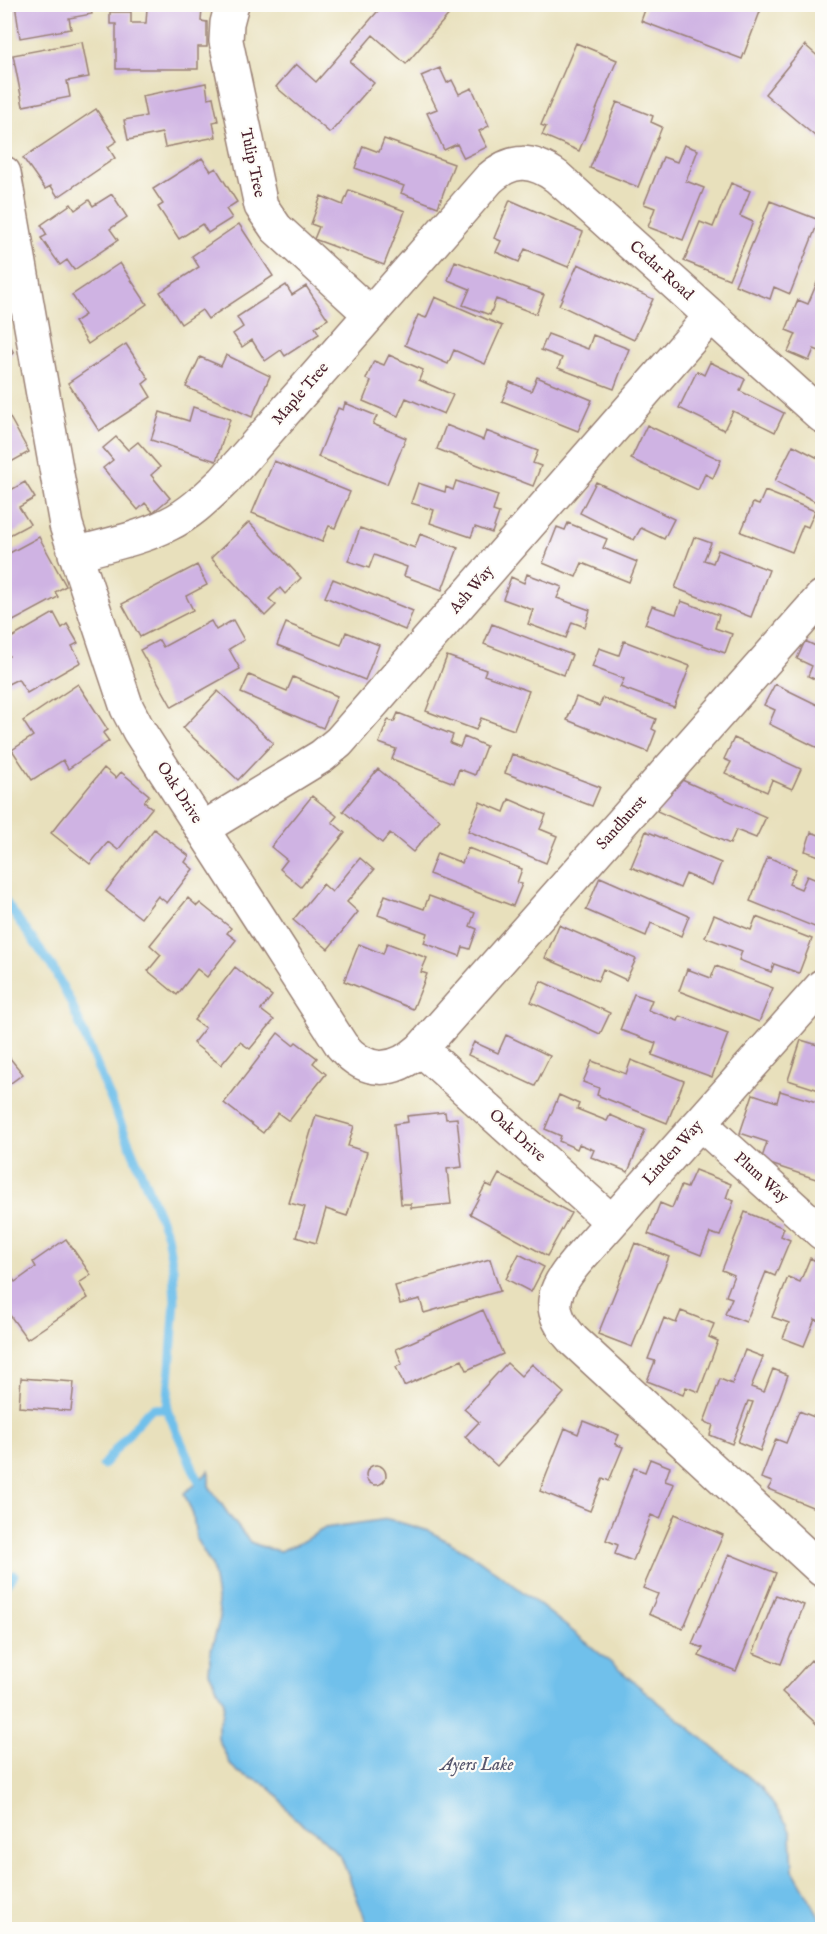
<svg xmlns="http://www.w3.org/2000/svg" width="827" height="1934" viewBox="0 0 827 1934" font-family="'IM FELL English',serif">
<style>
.water{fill:#70c0eb;stroke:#5d708b;stroke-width:1.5}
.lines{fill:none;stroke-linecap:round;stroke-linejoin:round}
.stream{stroke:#70c0eb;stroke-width:9}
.building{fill:#cfb3e3}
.minor-casing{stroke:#998074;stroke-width:36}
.minor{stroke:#fff;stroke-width:33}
.labels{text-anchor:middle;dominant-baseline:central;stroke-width:4.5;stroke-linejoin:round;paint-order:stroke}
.street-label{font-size:16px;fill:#4a1f2b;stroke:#fdfcf7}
.water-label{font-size:18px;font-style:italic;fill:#57576e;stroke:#fdfcf7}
</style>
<rect width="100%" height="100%" fill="#fdfcf7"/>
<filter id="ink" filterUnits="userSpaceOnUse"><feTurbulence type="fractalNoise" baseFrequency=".0167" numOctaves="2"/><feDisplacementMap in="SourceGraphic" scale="12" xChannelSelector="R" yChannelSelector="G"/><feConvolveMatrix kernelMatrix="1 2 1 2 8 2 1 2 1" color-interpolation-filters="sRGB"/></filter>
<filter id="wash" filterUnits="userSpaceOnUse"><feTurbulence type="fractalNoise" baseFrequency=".008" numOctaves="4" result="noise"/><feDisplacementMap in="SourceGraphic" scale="24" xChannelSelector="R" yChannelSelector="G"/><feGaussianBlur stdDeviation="1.35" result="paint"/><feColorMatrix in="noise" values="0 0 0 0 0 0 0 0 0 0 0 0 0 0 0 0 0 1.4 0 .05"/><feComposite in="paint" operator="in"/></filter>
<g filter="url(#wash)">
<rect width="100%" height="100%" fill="#e8e0bc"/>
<path class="water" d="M209,1470V1486L231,1518L250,1542L266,1548L280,1551L302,1542L325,1528L388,1519L429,1531L472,1555L518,1588L570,1629L761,1787L787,1824L791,1834L793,1870L822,1921V1929H369L341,1857L318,1834L292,1816L276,1794L265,1784L237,1772L229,1762L218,1739V1726L223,1714L224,1702L209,1672L211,1650L220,1618L212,1566L196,1539L193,1515L184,1493L199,1482Z"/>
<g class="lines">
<path class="stream" d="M4,900L53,968L71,1003L167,1235L173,1268L175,1301L167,1410
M103,1465L146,1413L154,1408L167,1410L199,1482
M4,1586L14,1575"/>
</g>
<g id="blocks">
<path class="building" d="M15,4H90L92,14L69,18L71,29L20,38Z
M384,4H458L406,64L373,35L350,62L374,83L330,133L276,87L296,64L316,82Z
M647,4H763L742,59L641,21Z
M147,8H202L201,21L207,22V47H198V69H116V24H110V12H131V23H146Z
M82,42L89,77L67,81L70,97L23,106L13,55Z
M576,43L617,60L579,151L542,135L546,127L541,125Z
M805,45L822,60V142L765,94Z
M440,68L447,83L452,80L459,94L472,88L489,126L479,131L487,147L464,158L457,144L444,150L427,113L437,109L421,76Z
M206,83L208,98L213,97L218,121L213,122L216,137L165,147L162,133L128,140L124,120L146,116L142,96Z
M617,102L653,116L651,122L662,127L638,187L590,168Z
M96,109L117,141L108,147L115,158L58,197L51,186L45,189L23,158Z
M384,139L454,164L438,207L401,193L404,186L355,168L363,146L379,152Z
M684,145L698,150L686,181L704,188L683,240L648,227L655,208L644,204L663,157L677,162Z
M202,158L211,171L216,168L237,202L226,209L232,218L208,233L202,224L179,239L158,207L163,204L153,189Z
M731,183L750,191L740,216L753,222L729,279L684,261L700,222L713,227Z
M349,190L405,211L384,265L314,239L319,227L311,224L321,196L343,205Z
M112,194L127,217L110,229L118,240L74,270L67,260L60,265L41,238L47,235L41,225L71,204L75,210L89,200L93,206Z
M510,200L583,232L568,267L525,249L519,262L496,252L501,241L494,238Z
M770,201L819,220L790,294L774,287L770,299L735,285Z
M239,224L273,276L208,319L202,310L181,324L160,292L199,267L192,256Z
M455,261L544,295L536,314L496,299L490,315L463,305L470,289L448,280Z
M120,263L147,304L88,344L74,322L85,315L72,295Z
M578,264L653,299L634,340L559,305Z
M822,271V352L814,349L809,361L788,352L796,334L786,330L798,300L808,304Z
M286,285L292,295L306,286L328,319L315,327L319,334L285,356L281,350L265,361L252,340L242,347L233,334L243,327L237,317Z
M435,297L502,326L485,364L454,350L448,364L405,345L418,315L426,318Z
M548,334L588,349L593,335L629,349L614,389L558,368L562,358L541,350Z
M4,337L14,353L4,358Z
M126,344L149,379L143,384L151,397L99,431L68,383Z
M226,355L270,376L252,417L186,387L200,357L221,366Z
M389,355L423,370L419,380L453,395L444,414L406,398L398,416L363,401L371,381L366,379L374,361L384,365Z
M710,362L745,379L740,391L784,413L775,432L733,411L724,430L679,408L697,371L704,375Z
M537,377L592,400L578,431L502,401L510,382L531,391Z
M345,403L377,416L373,424L406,438L387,484L318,457L338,408L343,410Z
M4,407L29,452L4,466Z
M193,407L230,419L216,461L151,440L160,412L189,421Z
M446,425L483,440L486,431L538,451L533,463L541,466L533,486L437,449Z
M647,425L721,460L713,478L705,474L698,490L631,459Z
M116,437L128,450L138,442L160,467L151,475L170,498L153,512L145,503L138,510L103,468L113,460L103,448Z
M793,445L822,460V505L775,481Z
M274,461L350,492L335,528L329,526L322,542L252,513Z
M4,478L11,490L25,482L35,498L19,507L30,524L4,538Z
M456,481L498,495L493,511L499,513L492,533L475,527L471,537L430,523L434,510L411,503L418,483L445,492L446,487L453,490Z
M596,482L674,519L664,539L641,528L634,540L580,513Z
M765,491L815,511L808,527L803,525L792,552L741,532L753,503L759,505Z
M249,522L301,578L285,594L280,588L269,599L276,605L265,616L211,558Z
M568,523L607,539L603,548L637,562L629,582L582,563L576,577L543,563L557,527L565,530Z
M360,528L415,548L420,534L458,548L442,590L404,576L407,567L374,555L369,568L348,561Z
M39,537L66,586L55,592L58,597L4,626V556Z
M694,537L711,543L704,560L713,563L718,550L769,570L751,617L675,588Z
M197,565L207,585L186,596L193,610L140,637L122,604Z
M527,574L562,587L557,598L590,610L585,627L572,622L566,638L528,624L533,610L503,599L511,577L524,583Z
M333,579L413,611L405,630L325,597Z
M681,601L719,615L715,628L732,634L725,653L645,624L652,606L676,614Z
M54,613L62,628L67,624L78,643L72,646L81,662L27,693L18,679L4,686V659L9,656L4,649V642Z
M233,620L244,640L229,649L240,669L172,707L140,650L159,640L163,647L211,621L216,630Z
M286,623L341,645L346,632L379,645L365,680L277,645Z
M492,624L572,655L564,675L484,644Z
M624,641L690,666L674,707L620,687L624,679L592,667L599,648L619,655Z
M805,641L822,649V683L808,676L812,666L797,659Z
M447,656L486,670L484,675L529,691L514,730L481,718L476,730L426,711Z
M249,675L287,691L293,677L337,696L323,728L241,693Z
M78,684L108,730L103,733L109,741L68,769L63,760L32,780L12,750L33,736L23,721Z
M775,684L822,707V750L769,724L775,710L764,705Z
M218,691L273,743L238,780L183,728Z
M576,697L599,706L603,698L656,719L652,729L656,731L648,752L567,720Z
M398,713L453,735L450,743L460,747L464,737L486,746L475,775L459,769L454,783L392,759L396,749L379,743L388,720L394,722Z
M734,738L801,769L792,789L772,780L767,792L725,773L731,762L724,759Z
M512,754L600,787L592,806L505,773Z
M104,768L116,778L121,772L149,795L144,802L152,808L118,850L108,842L90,864L51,833Z
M378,769L440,820L413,852L390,833L382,843L343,811Z
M673,776L766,817L756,838L736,830L730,844L657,811Z
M312,796L337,816L332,822L345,833L301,887L280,869L287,860L271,847Z
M509,799L546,815L540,829L557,836L546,863L468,831L480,802L504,812Z
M154,829L189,856L185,862L193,869L167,903L158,896L141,918L106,891Z
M646,831L721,863L712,885L686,874L680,888L631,867Z
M811,832L822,836V857L805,851Z
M468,848L522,869L517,883L522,884L513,906L429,874L437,853L462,863Z
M768,857L796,869L789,884L801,889L807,876L822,882V930L750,901Z
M360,858L374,870L347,902L358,912L328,949L293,920L323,884L332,892Z
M600,877L689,916L681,936L651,923L646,936L586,910Z
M385,895L424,909L429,896L475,913L470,926L477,929L470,949L463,947L460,956L424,943L427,933L378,915Z
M188,898L197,906L200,903L231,928L227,933L236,940L207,977L197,969L177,995L148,971L161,955L150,945Z
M714,915L751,930L756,917L812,939L799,973L774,964L771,972L739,960L742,951L705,937Z
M559,925L636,959L626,980L603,969L598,981L545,958Z
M387,943L427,958L421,972L427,974L413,1009L344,981L359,944L383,954Z
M716,966L773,988L759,1022L679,991L687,969L711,978Z
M235,967L272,996L261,1010L274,1020L250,1049L240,1042L221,1065L193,1043L205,1028L194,1020Z
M541,981L610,1013L600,1034L531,1002Z
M634,994L652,1000L648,1010L678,1021L680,1016L728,1034L712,1077L652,1055L656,1043L620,1030Z
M278,1033L293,1045L296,1042L317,1058L313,1063L326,1074L289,1121L278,1113L263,1133L224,1103Z
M506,1035L550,1056L535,1086L468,1055L474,1042L498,1053Z
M801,1040L821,1046L822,1043V1091L788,1080Z
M4,1051L23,1074L4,1088Z
M631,1060L684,1081L667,1123L597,1095L599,1088L583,1082L592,1061L626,1074Z
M780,1091L820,1103L817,1115L822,1116V1181L761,1161L767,1142L740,1133L753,1094L777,1102Z
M559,1095L579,1104L577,1109L607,1121L610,1115L645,1130L628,1172L591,1157L594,1150L579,1144L577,1149L559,1141L561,1136L545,1129Z
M445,1112L446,1119L457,1118L462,1167L447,1169L451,1204L411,1208V1204H401L394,1124L408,1122L407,1116Z
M316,1115L354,1126L348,1146L367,1152L347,1216L326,1209L316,1243L296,1237L305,1207L289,1203Z
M695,1170L731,1184L726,1198L734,1201L720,1236L710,1233L701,1255L648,1234L660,1203L672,1208L681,1186L687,1188Z
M499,1174L571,1213L547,1256L470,1214L486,1184L492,1187Z
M745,1212L784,1228L781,1236L790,1240L775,1276L766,1272L746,1322L725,1314L732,1298L726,1296L734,1275L722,1270Z
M66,1239L91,1275L79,1283L88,1298L27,1339L4,1307V1283L12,1278L15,1282L36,1267L33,1262Z
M635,1243L669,1257L632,1347L598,1334Z
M519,1254L544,1267L531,1292L506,1279Z
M810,1258L822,1264V1322L815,1319L804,1346L783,1338L789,1323L772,1317L788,1277L800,1282Z
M490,1259L500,1291L424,1313L420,1299L400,1304L395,1286Z
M483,1310L503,1354L467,1370L462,1360L404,1386L396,1367L402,1364L396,1349Z
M681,1311L714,1324L709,1337L718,1341L699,1392L686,1387L683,1395L647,1381L655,1361L648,1359L664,1318L676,1323Z
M745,1350L763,1357L751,1387L764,1392L773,1369L788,1375L760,1451L738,1442L753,1402L748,1401L732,1444L710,1435L713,1425L704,1422L720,1379L732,1384Z
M507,1363L521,1376L532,1364L564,1393L497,1466L465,1437L479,1422L464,1409Z
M21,1378L74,1382L71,1411L19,1407Z
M799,1411L822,1420V1496L817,1509L768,1489L772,1482L761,1478L776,1439L786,1443Z
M583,1421L619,1435L615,1444L623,1447L609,1481L603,1478L590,1511L540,1491L565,1428L578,1434Z
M650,1459L670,1467L665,1481L674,1484L660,1519L651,1515L633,1561L615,1554L618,1545L606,1540L634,1468L645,1472Z
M366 1475a10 10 0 1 1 20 0a10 10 0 1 1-20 0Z
M675,1514L723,1535L683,1629L649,1614L658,1594L643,1588Z
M729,1554L776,1573L736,1671L699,1656L703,1648L692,1644Z
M776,1595L804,1605L781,1664L753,1653Z
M811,1660L822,1670V1729L782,1692Z"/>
</g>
</g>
<g filter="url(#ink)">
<use href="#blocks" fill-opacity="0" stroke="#998074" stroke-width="1.5"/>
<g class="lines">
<g class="minor-casing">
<path id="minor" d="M232,4L227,23L226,41L261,206L276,228L370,314
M4,173L66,525L127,708L139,731L342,1046C366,1074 393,1074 421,1049L611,1221
M75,554C106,545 140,539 169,524C190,514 207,497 224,481L489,179C512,158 532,159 557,177L822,416
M202,829L322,756L339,742L711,316
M822,986L576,1262C552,1291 545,1310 573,1340L822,1570
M421,1049L822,597
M700,1123L822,1233"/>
</g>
<use href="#minor" class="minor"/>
</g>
</g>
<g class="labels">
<g class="street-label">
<text transform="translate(252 163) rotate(78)">Tulip Tree</text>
<text transform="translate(661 271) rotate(42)">Cedar Road</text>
<text transform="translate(301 394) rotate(-49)">Maple Tree</text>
<text transform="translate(472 590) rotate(-49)">Ash Way</text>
<text transform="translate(179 793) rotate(57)">Oak Drive</text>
<text transform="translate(622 823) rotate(-48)">Sandhurst</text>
<text transform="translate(517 1136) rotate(42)">Oak Drive</text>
<text transform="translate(673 1153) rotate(-48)">Linden Way</text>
<text transform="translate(761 1178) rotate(42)">Plum Way</text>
</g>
<g class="water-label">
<text x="477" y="1765">Ayers Lake</text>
</g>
</g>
<rect width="827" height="1934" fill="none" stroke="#fdfcf7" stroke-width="24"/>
</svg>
